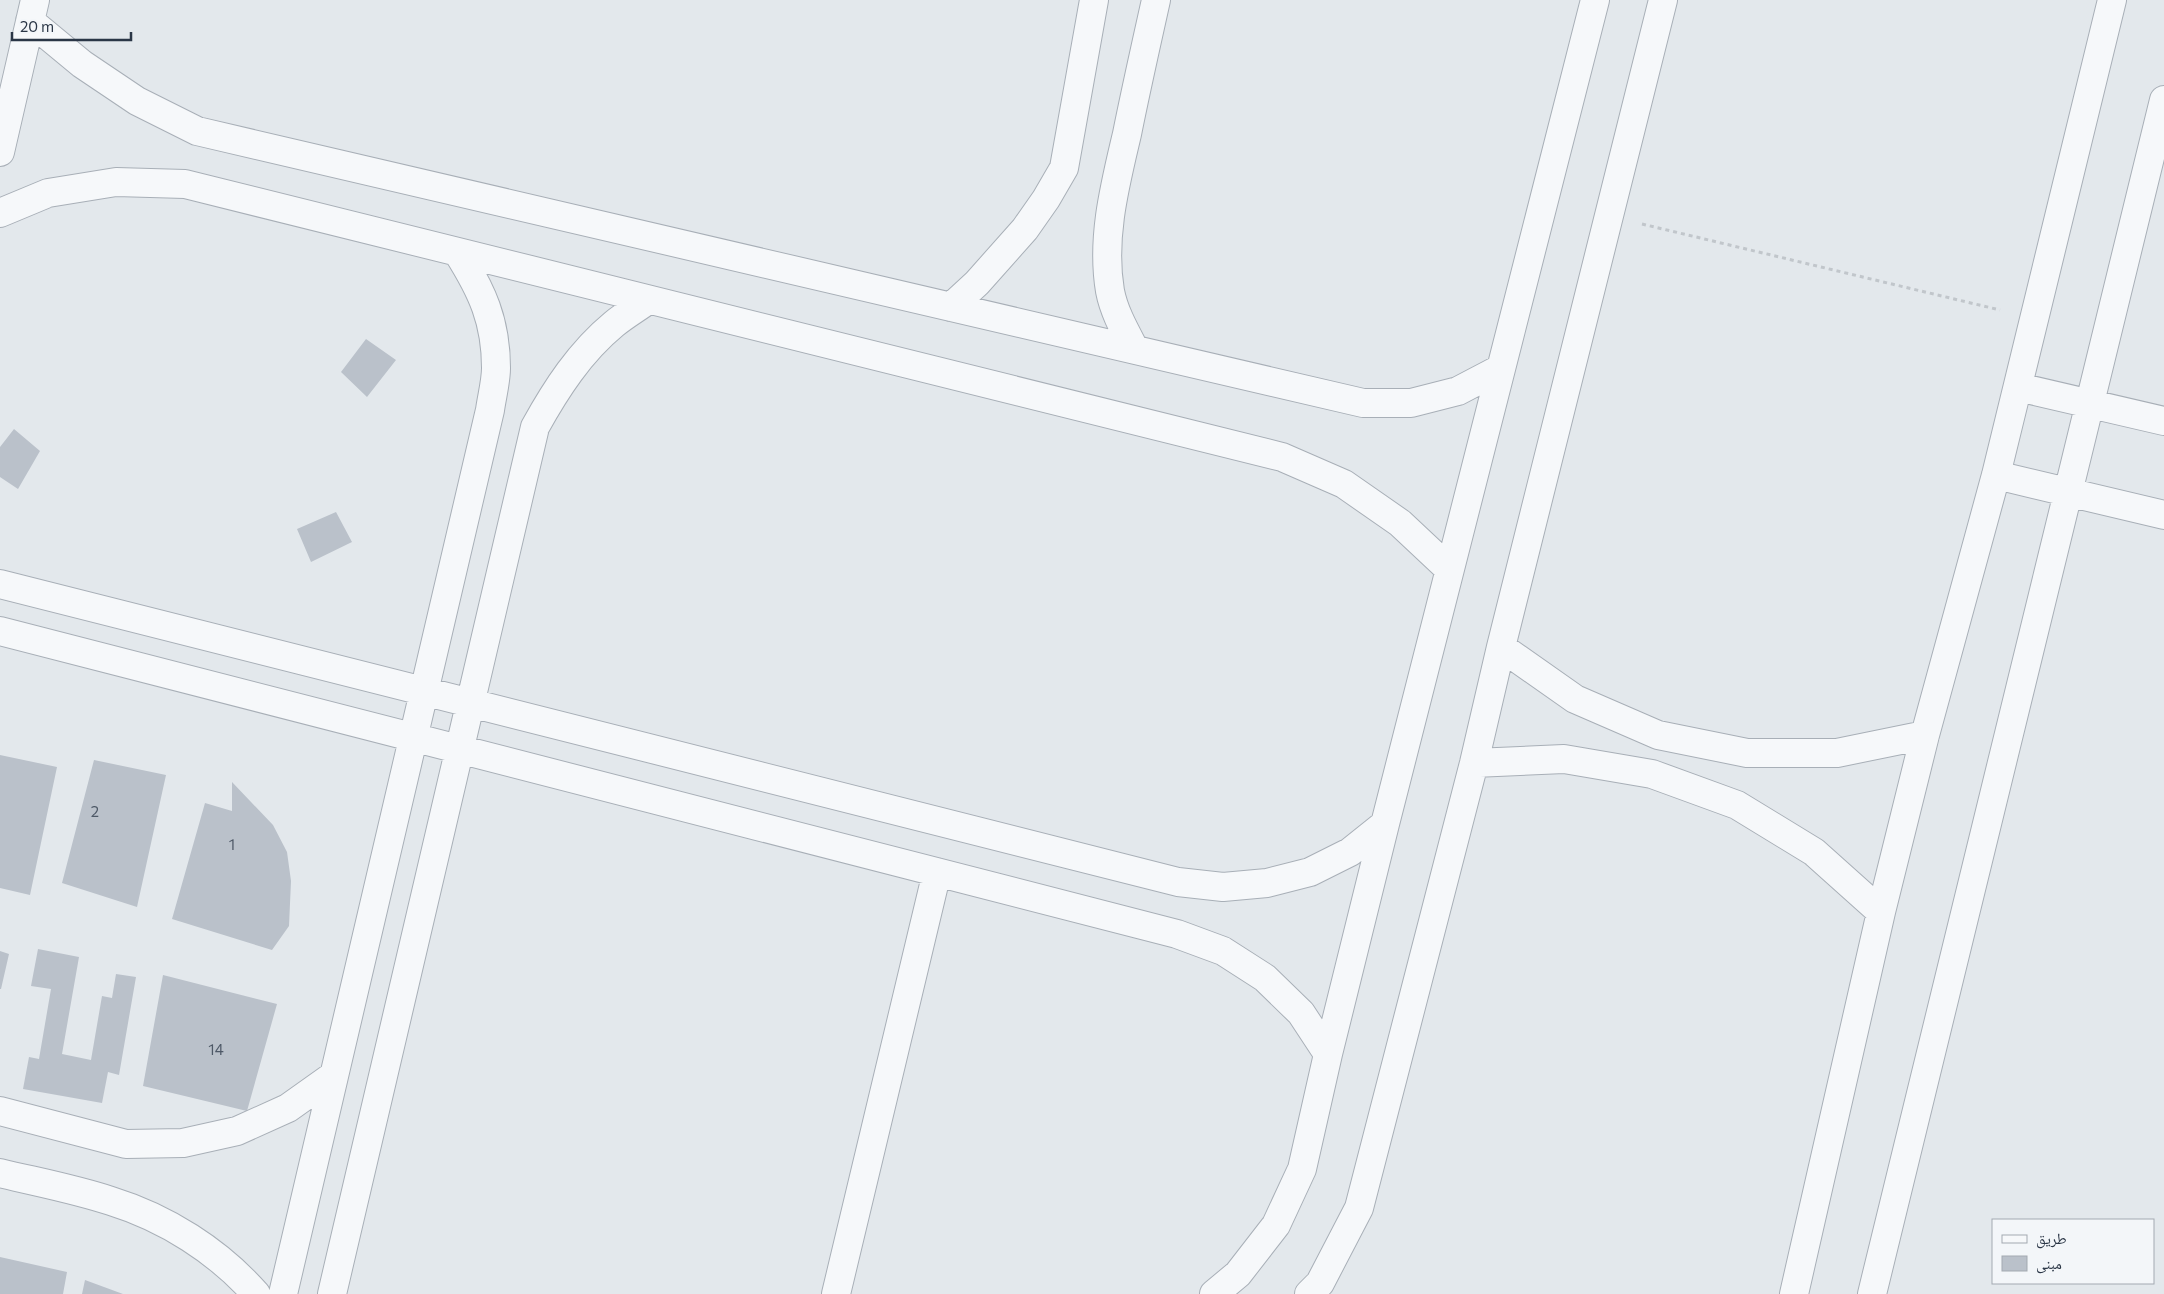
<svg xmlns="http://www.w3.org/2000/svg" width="2164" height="1294" viewBox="0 0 2164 1294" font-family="Commissioner,'Noto Naskh Arabic',sans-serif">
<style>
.building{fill:#bac1ca}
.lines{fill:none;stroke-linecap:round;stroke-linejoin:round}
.street-casing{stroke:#a8afb7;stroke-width:30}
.path{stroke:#c1c6cb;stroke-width:3;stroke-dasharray:4 4;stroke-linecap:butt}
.street{stroke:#f6f8fa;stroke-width:28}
.labels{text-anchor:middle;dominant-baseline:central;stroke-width:4;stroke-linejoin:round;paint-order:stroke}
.number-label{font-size:15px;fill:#4e5967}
</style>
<rect width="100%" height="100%" fill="#e3e8ec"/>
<path class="building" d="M366,339L396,360L367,397L341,372Z
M14,429L40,451L18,489L0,477V447Z
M336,512L352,542L311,562L297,529Z
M0,755L57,767L30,895L0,888Z
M94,760L166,775L137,907L62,883Z
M232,782L273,825L287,852L291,881L289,926L272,950L172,919L205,803L232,811Z
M38,949L79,957L62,1054L91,1060L102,996L112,998L116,974L136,977L119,1075L108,1072L102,1103L23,1089L29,1057L39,1059L51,989L31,986Z
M0,951L9,954L1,989H0Z
M163,975L277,1004L247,1111L143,1086Z
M0,1257L67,1272L63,1294H0Z
M85,1280L123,1294H82Z"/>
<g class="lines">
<g class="street-casing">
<path id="street" d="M30,21L82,64L137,101L197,131L1363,403H1411L1458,391L1500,369
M0,152L35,0
M0,213L48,193L116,182L185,184L1282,457L1344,484L1400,523L1449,569
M951,307L977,283L1025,229L1046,199L1064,168L1094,0
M1135,350C1125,331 1114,312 1110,291C1101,238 1115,185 1127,134C1136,89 1146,45 1156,0
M2018,387L2164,421
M1996,475L2164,515
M0,584L1178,882L1223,887L1267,883L1310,872L1350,852L1385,824
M0,631L1177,934L1223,951L1265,978L1301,1013L1328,1054
M1501,647L1575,699L1658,735L1747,753H1837L1925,735
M1474,763L1564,759L1652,774L1737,805L1814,852L1881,912
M0,1111L126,1144L183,1143L237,1131L288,1108L333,1076
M0,1173C37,1182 75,1189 111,1201C166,1218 218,1251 256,1294
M283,1294L490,410C492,396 496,381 496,368C496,321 482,291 458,253
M332,1294L535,427C556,389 580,352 614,324C625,315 637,308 648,300
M836,1294L937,872
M1214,1294L1238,1274L1276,1225L1302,1169L1328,1054L1385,824L1595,0
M1309,1294L1320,1283L1359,1208L1474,763L1501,647L1663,0
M1794,1294L1881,912L1925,735L1996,475L2112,0
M1872,1294L2164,100"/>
</g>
<path class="path" d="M1642,224L2000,310"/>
<use href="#street" class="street"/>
</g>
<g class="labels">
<g class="number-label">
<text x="95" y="811">2</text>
<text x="232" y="844">1</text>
<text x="216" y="1049">14</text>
</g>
</g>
<rect x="1992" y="1219" width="162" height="65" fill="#f3f6f9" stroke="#a3a9b1"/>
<rect x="2002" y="1235" width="25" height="8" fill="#f6f8fa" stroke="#a3a9b1"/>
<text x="2036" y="1244" font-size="15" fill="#2a3646">طريق</text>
<rect x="2002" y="1256" width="25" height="15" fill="#bac1ca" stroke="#a3a9b1"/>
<text x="2036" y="1269" font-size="15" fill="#2a3646">مبنى</text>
<path d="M12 32v8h119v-8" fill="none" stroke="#2a3646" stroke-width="2.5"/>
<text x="20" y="32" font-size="15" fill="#2a3646" stroke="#f3f6f9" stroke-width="4" paint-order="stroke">20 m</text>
</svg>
